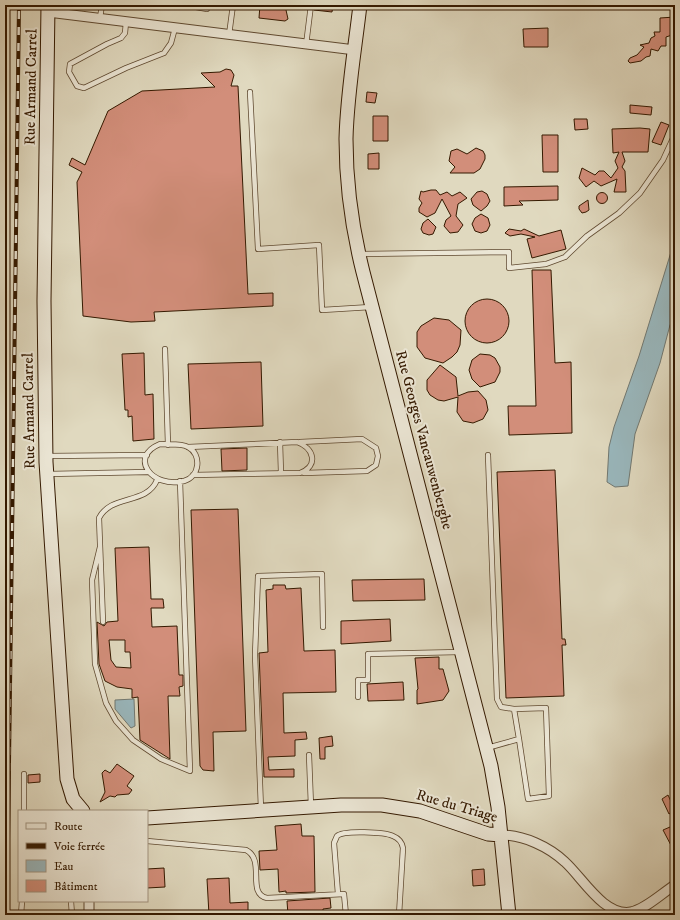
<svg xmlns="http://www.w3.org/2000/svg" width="680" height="920" viewBox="0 0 680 920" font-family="'IM FELL DW Pica',serif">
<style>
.water{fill:#99b7bd;stroke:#717871}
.building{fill:#d28e7a;stroke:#341900;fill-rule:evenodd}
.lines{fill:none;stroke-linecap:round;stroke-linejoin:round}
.lane-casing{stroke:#5f4930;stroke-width:6}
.street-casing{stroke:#5f4930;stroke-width:11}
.secondary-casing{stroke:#341900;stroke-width:15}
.lane{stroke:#ebe6d5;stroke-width:4.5}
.street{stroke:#ebe6d5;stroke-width:9}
.secondary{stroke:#ebe6d5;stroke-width:13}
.rail-casing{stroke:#341900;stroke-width:4}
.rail{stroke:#ebe6d5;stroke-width:2.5;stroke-dasharray:8;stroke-linecap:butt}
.labels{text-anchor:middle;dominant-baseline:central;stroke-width:4;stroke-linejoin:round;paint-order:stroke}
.street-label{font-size:15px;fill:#341900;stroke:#ebe6d5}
</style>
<rect width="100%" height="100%" fill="#e0d9bf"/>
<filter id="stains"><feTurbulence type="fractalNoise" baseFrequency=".005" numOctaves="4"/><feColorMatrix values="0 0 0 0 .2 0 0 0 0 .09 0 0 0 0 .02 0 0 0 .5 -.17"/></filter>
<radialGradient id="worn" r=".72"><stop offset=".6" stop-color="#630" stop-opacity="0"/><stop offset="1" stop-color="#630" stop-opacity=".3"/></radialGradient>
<path class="water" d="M675,239V317L670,325L660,363L635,434L628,486L615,487L607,482L609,447L614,427L639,356Z
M134,699L135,726L131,728L115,709V700Z"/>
<path class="building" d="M260,5L282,6L286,10L288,19L285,21L259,18Z
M315,5H333L332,12L314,10Z
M675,17V34L666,37V46H661L658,51L651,49L650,56L646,57L641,61L630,63L628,61L630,58L637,55L644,47L640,45L649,43L651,38L655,36L654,32H660V18Z
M548,28V47H524L523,29Z
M226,69L231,70L234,75L231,86H238L248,294L273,293V306L154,312L155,321L131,322L83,316L77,182L82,172L69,165L72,158L85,165L108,111L142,91L215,87L201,73L220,72Z
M367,92L377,93L375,103L366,102Z
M630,105L652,107L651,115L630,113Z
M373,116H388V141H373Z
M574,119H587L588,129L575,130Z
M661,122L669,125L661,145L652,142Z
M640,128L650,129L648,152H622L625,161L622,167L625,171L626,192H614L617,179L601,186L594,181L586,187L579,178L582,168L595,175L599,171H604L611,178L618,168L615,161L619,152L613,153L612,129Z
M542,135H558V172H543Z
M476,148L483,151L485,155V159L480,169L474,173H450L455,167L449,161L451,151L457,149L467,154Z
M379,153V169H368V154Z
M558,186V200L519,201L523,205L504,206V187Z
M431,190H436L440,195L447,192L452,196L460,192L467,198L458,204L456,216L463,225L458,232L450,233L444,226L446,220L451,216L442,199L435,213L427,217L419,212V208L422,203L419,199L421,191L423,192Z
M482,191L487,194L490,201L487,206L481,211L473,205L471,199L477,192Z
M596.5 198a5.5 5.5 0 1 1 11 0a5.5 5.5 0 1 1-11 0Z
M588,200L589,210L586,212L582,213L579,209V206Z
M481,214L488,218L490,225L487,231L481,233L475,231L472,224L475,218Z
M428,219L436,227L433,234L429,235L423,233L421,229L423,223Z
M509,229L521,231L524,229L539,236L561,230L566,249L532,258L527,239L535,237L521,234L510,236L505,233Z
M532,270H551L555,363L571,362L572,433L509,435L508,406H536Z
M465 321a22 22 0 1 1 44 0a22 22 0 1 1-44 0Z
M434,318L449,320L461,330L460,345L457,352L452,357L443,363L425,358L417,347V332L421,326Z
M144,353L145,395L153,394L154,439L133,441L132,416L128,417V410H125L122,354Z
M480,354L490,355L495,358L500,367V372L495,382L480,387L472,379L469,370L472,360Z
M261,362L263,426L191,429L188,364Z
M440,365L456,377L458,396L468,392L478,391L486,400L488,410L483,419L473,423L463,421L457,412L458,397L444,401L438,400L430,395L427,390V380Z
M247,448V470L222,471L221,449Z
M555,470L562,639H565L566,645H562L564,696L506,698L497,472Z
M238,509L246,731L213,732L214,771L203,770L200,766L191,510Z
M149,547L151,599H163L164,608H151L152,627L177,626L179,675H183V686L179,687L180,696H168L170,759L140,740L138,697L132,698V689L117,687L105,681L99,664L97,622L104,626L107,622L118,621L115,548ZM109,640H125V652H130L131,668L116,667L111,660Z
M424,579L425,600L353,601L352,580Z
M273,585H285L286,589L301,588L304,651L335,650L336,692L283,693L284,733L306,732L307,739L295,740V756L268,757L269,770L294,769V777H264L259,653L268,652L266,590L273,589Z
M390,619L391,641L341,644V621Z
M439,657V669H443L449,691L443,700L417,704V690L418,689L415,658Z
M403,682L404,700L368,701L367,684Z
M332,736L333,746L325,747V759H320L319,738Z
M117,764L134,776L127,786L132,790L129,794L117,795L115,797L110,796L100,802L105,792L102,773L105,770L110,773Z
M40,774V782L28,783V775Z
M668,795L675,810L669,814L662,799Z
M301,824L302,836H314L315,892L286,893V891L279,892L278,869L260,870L259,851L277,850L275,826Z
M670,827L675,836V853L663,830Z
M164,868L165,887L147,888V869Z
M484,869L485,885L473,886L472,870Z
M229,878L230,903L248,902V915H209L207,879Z
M330,898L331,908L323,909V915H288L287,901Z"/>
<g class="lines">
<g class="lane-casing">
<path id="lane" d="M185,5L207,9L208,5
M100,18L102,5
M126,22L125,33L121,38L107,44L70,64L69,72L77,86L84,88L126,68L164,53L171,43L175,28
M229,35L233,5
M306,45L311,5
M250,92L258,249L319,245L322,310L371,307
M361,254L509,252V268L546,264L565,257L587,236L619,213L640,193L663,160L675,134
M165,349L168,445
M280,442L281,473
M300,442L362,439L376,448L378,456L376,465L367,471L304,473
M160,444C169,445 180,443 188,447C202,454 200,477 184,481C152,489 128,457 160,444Z
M188,447L297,442C314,448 319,466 300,473L193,475
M488,455L497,699L501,707L514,709
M47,456L147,455
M48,474L148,472
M100,547L92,580L95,664L106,703L116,721L133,740L161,759L190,771L180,481
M103,622L99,518C111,494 147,505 157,480
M358,697V680H368V654L460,652
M487,748L519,739L528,799L549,796L546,708L514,709L519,739
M309,755L311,806
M24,774V811
M261,809L255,655L258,576L322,574L323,627
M147,841L246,850C266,860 246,894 267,898L344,894L346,915
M338,894L334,843L337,836C343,830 385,832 393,836C398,838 402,842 403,848L399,915
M71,901L72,915
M21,915L22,901"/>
</g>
<g class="street-casing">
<path id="street" d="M48,12L355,50
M501,835C524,835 549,847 565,862C582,877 604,917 631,912C646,909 662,893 675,885
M89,901V915"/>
</g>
<g class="secondary-casing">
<path id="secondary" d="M48,5L44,301L46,462L67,779L73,799L83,811
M360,5C355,49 347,94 346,139C346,184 352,228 363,272L491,766L498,807L509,915
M147,818L341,805H382L420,811L488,834L501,835"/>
</g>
<use href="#lane" class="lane"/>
<use href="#street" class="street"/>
<use href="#secondary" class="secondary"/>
<g class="rail-casing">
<path id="rail" d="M7,915L19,5"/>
</g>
<use href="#rail" class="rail"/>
</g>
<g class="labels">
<g class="street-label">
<text transform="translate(31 87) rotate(-89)">Rue Armand Carrel</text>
<text transform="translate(29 411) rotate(-91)">Rue Armand Carrel</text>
<text transform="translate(424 440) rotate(75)">Rue Georges Vancauwenberghe</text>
<text transform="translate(457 806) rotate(16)">Rue du Triage</text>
</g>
</g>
<rect width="680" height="920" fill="none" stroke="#e0d9bf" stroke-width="20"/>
<rect x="6" y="6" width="668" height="908" fill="none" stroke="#341900" stroke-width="2"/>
<rect x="10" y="10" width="660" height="900" fill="none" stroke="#341900"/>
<rect x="18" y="810" width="130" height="92" fill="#ebe6d5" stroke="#a29480"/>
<rect x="26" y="823" width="20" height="6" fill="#ebe6d5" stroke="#a29480"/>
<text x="54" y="830" font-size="12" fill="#341900">Route</text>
<rect x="26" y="843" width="20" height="6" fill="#341900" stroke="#a29480"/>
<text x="54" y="850" font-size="12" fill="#341900">Voie ferrée</text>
<rect x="26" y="860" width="20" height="12" fill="#99b7bd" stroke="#a29480"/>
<text x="54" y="870" font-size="12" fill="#341900">Eau</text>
<rect x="26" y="880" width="20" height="12" fill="#d28e7a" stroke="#a29480"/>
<text x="54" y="890" font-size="12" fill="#341900">Bâtiment</text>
<rect width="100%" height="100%" filter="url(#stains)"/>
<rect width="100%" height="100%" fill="url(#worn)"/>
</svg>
